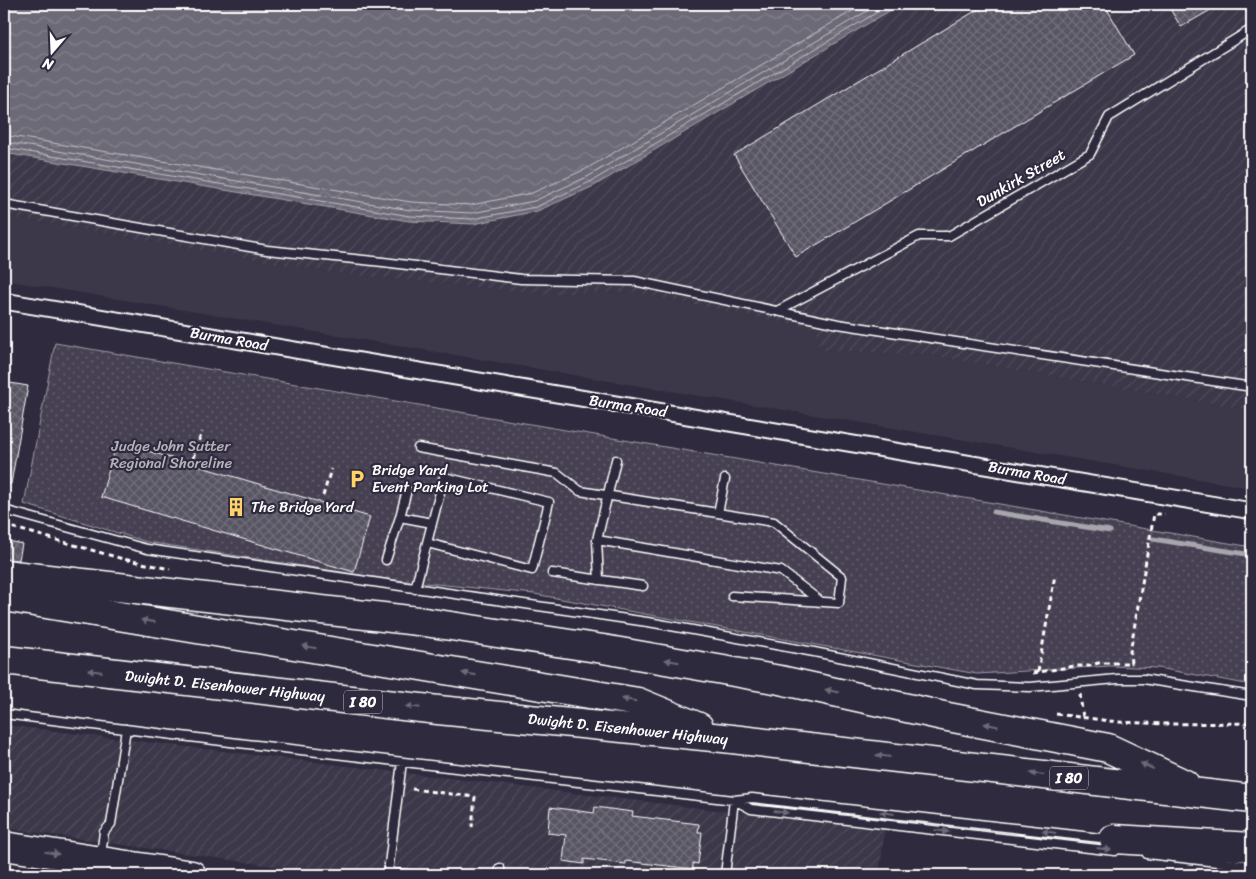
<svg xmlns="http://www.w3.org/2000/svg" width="1256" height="879" viewBox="0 0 1256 879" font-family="Sriracha,sans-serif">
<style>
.built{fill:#3c3749}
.industrial{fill:url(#industrial-furrows)}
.park{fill:url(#park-dots);stroke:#a2a0a8}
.water{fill:url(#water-waves);stroke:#a7a6ad}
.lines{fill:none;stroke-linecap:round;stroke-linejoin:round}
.shore{stroke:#c5c3c9;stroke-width:1}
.stream{stroke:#a7a6ad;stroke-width:5}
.building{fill:url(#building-cross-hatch);stroke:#fff}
.lane-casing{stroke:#fff;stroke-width:11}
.street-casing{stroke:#fff;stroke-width:19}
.highway-casing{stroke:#fff;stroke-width:31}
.path{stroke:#fff;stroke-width:3;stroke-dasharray:5 4;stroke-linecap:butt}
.lane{stroke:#2f2a3d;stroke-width:8}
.street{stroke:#2f2a3d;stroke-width:15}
.highway{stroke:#2f2a3d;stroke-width:28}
.oneway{fill:#6d6a77}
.labels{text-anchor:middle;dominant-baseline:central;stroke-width:4.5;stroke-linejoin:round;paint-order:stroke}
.shield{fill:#2f2a3d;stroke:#c1bfc5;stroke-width:1}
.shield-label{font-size:14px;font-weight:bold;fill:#fff}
.street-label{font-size:15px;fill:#fff;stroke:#2f2a3d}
.park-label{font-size:15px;fill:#b5b3ba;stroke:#2f2a3d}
.poi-label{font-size:15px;fill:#fff;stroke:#2f2a3d;text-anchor:start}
</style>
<defs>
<pattern id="industrial-furrows" width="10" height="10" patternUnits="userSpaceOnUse" patternTransform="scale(1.25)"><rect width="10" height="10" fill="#3c3749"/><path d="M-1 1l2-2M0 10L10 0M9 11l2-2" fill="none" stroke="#504b5b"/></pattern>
<pattern id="park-dots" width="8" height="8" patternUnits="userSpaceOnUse" patternTransform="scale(1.25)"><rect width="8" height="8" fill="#464152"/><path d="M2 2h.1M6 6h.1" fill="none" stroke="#625e6c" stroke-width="1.8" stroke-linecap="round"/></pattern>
<pattern id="water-waves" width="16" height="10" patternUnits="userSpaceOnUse" patternTransform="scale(1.25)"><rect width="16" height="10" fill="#6d6a77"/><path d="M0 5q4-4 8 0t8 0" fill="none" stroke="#83808b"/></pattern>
<pattern id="building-cross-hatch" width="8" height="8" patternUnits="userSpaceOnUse" patternTransform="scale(1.25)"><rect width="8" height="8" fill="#595564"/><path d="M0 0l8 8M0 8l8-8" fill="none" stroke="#726e7b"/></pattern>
</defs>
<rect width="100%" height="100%" fill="#2f2a3d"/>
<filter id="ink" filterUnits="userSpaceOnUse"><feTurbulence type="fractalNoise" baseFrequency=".02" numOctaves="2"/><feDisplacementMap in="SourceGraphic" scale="10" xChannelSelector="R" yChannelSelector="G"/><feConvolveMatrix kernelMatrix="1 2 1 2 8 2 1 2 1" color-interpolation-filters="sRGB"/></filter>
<g filter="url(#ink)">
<path class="built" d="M4,216L334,273L546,294L631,292L816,329L819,350L929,355L1252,410V488L4,280Z"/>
<path class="industrial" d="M901,4H1252V410L929,355L819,350L816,329L631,292L546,294L334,273L4,216V153L409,221L594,186Z
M4,725L758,815L885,829L879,875H336L4,828Z"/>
<path class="park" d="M55,343L1252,547V685L1158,668L1110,666L977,674L534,594L387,579L147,542L24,504Z"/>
<path class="water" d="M4,4H901L594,186L537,211L473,224L409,221L4,153Z"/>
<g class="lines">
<path class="shore" d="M4,135L411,202L471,205L532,193L586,169L864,4
M4,142L410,210L472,213L534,201L589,176L879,4
M4,148L410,216L472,219L536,207L592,181L891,4"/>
<path class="stream" d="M994,512L1110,531
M1153,539L1252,555"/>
</g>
<path class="building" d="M987,4H1104L1134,55L796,257L734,155Z
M1167,4H1221L1181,27Z
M4,382L28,386L11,484H4Z
M117,442L370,517L354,572L101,497Z
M4,540L22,544L19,560L4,559Z
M550,807L594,813L595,807L633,812L632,816L699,824L698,832H702L698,864L693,863V869L626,861V864L584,859V864L563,861L566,835L548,833Z"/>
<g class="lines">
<g class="lane-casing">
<path id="lane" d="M4,204L267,250L383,262L521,279L634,281L838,324L1252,387
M777,311L919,236H949L1090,154L1109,117L1252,29
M418,448L557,473L580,491L774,522L842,577L839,603L732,596
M616,460L597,540L781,571L820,601
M4,510L147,549L654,623L814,652L977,685L1030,687L1117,679H1143L1252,696
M718,513L725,479
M400,517L407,490
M597,540L599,580
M386,560L400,517L432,523
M552,573L643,586
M415,589L444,477L549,502L532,570L427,543
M4,714L230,742L734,800L752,798L1109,839
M402,762L388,872L413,875
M734,800L751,809L1115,851
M1147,854L1252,866
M101,855L104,832L111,824L126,729
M500,875V868
M725,875L734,800"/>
</g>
<g class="street-casing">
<path id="street" d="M4,301L1252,511"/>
</g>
<g class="highway-casing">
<path id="highway" d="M4,574L418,621L603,649L780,680L948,717L1108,748L1185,784
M4,597L638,702L699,727
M4,660L438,710L723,738L1252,799
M1114,839L1252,847
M4,846L192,875"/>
</g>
<path class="path" d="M193,458L202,432
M323,496L331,469
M4,525L123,559L170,569
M1038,672L1055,575
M1033,673L1075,666H1089L1098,663H1131L1130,652L1154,514H1165
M1080,694L1083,718
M1056,714L1118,722L1167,724L1252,723
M412,789L475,797L472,827"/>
<use href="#lane" class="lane"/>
<use href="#street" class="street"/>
<use href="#highway" class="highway"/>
</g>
<defs><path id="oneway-solid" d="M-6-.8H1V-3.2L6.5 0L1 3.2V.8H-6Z" transform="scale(1.25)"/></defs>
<g class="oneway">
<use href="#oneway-solid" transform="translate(148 621) rotate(-171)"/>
<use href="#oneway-solid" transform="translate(309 647) rotate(-171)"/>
<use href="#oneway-solid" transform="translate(672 661) rotate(-170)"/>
<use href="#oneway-solid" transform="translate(95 671) rotate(-173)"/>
<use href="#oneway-solid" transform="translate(469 674) rotate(-171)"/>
<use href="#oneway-solid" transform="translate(832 691) rotate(-168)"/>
<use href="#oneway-solid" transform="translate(629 700) rotate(-170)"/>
<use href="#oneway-solid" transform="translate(413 707) rotate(-174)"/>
<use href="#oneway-solid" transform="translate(991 725) rotate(-169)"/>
<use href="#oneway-solid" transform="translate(883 756) rotate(-173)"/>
<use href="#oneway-solid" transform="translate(1147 766) rotate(-155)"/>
<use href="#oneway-solid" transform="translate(1037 774) rotate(-173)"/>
<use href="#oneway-solid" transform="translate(781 812) rotate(7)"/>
<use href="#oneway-solid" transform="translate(887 813) rotate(-173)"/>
<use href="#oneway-solid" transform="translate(942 831) rotate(7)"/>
<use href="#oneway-solid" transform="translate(1049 832) rotate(-173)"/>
<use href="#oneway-solid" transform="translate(1104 849) rotate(7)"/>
<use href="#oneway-solid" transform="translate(52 853) rotate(9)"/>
</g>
</g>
<defs>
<g id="parking-bare" transform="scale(1.5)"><path d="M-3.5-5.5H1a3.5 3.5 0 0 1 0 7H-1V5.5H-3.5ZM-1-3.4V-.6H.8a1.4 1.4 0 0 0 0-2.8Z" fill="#ffd166" stroke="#2f2a3d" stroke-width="2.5" paint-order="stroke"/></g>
<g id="building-bare" transform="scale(1.5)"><path d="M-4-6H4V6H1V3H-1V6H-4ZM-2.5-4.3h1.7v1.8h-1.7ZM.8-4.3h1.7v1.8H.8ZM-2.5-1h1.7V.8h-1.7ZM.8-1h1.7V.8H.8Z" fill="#ffd166" stroke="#2f2a3d" stroke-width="2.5" paint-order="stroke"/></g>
</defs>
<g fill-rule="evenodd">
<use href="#parking-bare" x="357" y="479"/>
<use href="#building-bare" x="236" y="507"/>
</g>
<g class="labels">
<g class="shield">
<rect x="344" y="690.5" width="38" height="23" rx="4"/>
<rect x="1050" y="766.5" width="38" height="23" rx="4"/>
</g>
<g class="shield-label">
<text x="363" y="702">I 80</text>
<text x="1069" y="778">I 80</text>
</g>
<g class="street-label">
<text transform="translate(1021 178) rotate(-30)">Dunkirk Street</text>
<text transform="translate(229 339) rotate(10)">Burma Road</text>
<text transform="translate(628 406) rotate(9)">Burma Road</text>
<text transform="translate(1027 473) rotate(10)">Burma Road</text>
<text transform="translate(225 686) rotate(6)">Dwight D. Eisenhower Highway</text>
<text transform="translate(628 729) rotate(6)">Dwight D. Eisenhower Highway</text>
</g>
<g class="park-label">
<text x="171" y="446">Judge John Sutter<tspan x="171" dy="17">Regional Shoreline</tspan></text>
</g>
<g class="poi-label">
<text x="372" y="470">Bridge Yard<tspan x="372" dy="17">Event Parking Lot</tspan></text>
<text x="251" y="507">The Bridge Yard</text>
</g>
</g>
<rect width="1256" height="879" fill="none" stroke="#2f2a3d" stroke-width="20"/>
<rect x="10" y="10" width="1236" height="859" fill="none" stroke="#fff" stroke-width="2" filter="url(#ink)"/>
<g transform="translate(52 52) rotate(199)" stroke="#2f2a3d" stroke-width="4" paint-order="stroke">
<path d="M0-4L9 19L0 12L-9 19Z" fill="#ffffff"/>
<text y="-8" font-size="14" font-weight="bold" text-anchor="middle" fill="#ffffff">N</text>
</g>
</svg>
